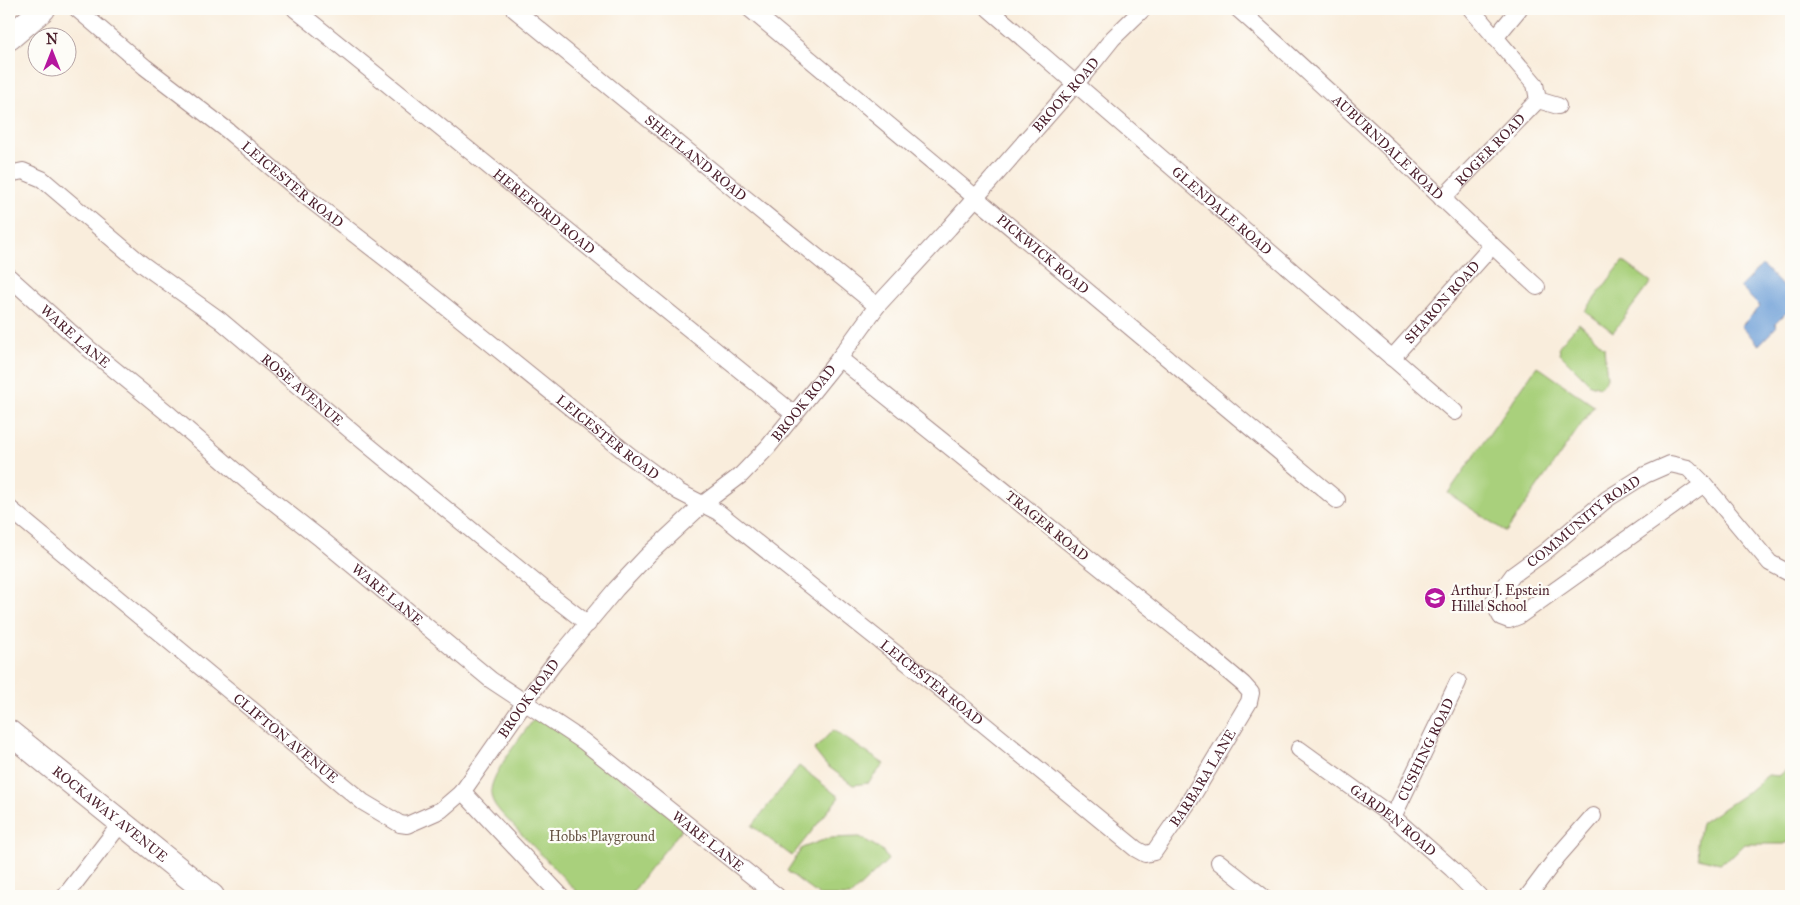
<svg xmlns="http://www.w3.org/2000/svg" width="1800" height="905" viewBox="0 0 1800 905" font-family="'IM FELL Great Primer',serif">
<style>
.green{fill:#a9d07b;stroke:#7a7853}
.water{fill:#6c9ed7;stroke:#5b5e81}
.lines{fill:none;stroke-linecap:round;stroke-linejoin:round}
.street-casing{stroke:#a28684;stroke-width:18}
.secondary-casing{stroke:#a28684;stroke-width:26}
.street{stroke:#fff;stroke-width:16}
.secondary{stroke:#fff;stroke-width:24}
.labels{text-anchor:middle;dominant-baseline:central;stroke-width:4.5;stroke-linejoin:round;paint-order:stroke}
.street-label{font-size:14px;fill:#4a1f2b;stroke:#fdfcf7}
.poi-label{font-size:14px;fill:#4a1f2b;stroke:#fdfcf7;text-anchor:start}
.park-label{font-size:14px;fill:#665443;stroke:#fdfcf7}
</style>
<rect width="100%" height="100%" fill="#fdfcf7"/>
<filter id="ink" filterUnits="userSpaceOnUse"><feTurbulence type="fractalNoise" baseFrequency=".02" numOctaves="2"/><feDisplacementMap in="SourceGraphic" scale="10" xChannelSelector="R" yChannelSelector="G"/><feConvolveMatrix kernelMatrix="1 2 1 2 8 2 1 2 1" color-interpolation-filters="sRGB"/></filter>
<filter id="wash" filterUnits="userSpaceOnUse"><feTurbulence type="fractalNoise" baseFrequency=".0096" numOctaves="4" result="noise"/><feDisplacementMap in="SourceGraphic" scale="20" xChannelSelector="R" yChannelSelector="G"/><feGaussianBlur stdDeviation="1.12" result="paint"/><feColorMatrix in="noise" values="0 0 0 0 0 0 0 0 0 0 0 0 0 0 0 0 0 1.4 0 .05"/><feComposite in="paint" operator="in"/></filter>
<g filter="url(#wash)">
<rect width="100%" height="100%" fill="#f9eddc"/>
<path class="green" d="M1623,261L1651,282L1613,332L1585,311Z
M1579,323L1604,347L1607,378L1600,387L1590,384L1560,354L1559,346Z
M1537,366L1594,406L1506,532L1448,493Z
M536,716L574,740L684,827L656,861L630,896H581L503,815C497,808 491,802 491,792C490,774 525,732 536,716Z
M833,730L884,764L868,783L853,785L825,764L814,750Z
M799,766L839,797L792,856L752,826Z
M1791,766V841L1784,844H1745L1733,856L1720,863L1698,858L1697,843L1701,823L1748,792L1768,775L1779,776Z
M860,837L882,850L888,860L850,896H820L787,871L802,848L829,838Z"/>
<path class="water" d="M1762,265L1791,295V308L1775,324L1777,326L1759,345L1741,326L1760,307L1740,287Z"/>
</g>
<g filter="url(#ink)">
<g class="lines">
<g class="street-casing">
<g id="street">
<path id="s1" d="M77,9L145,67L227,130L309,199L394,265L629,455L679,492L718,512L953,699L1136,849L1145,854L1154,852L1190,800L1249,702L1251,693L1243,684L1198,646L839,358"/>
<path id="s2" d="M295,9L794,414"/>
<path id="s3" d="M514,9L877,306"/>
<path id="s4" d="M750,9L1337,500"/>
<path id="s5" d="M989,9L1455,412"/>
<path id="s6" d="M1238,9C1340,99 1437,195 1537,287"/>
<path d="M1471,9L1535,84L1538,100L1558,106"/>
<path d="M1495,38L1519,9"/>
<path id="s7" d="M9,174L23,171L42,179L142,264L220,320L363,441L548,593L588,624"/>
<path id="s8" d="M1442,199L1538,100"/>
<path id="s9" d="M9,277L88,348L170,415L248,482L321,539L491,680L583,741L777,896"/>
<path id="s10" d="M1392,358L1492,246"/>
<path id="s11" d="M1704,484L1519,616L1509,620L1501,617L1493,602L1513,575L1546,551L1607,499L1645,475L1670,464L1688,468L1704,484L1770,563L1791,574"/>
<path id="s12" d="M9,508L363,802L400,824L407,825L441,810L463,791L530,695L555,662L616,589L648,555L703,504L741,475L768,447L838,360L877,306L949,228L1085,73L1113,38L1143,9"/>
<path id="s13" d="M1299,749L1393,817L1452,869L1479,896"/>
<path d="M462,791L561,896"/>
<path id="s14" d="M1393,817L1458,682"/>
<path d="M1219,862L1262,896"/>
<path d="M65,896L121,823"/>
<path d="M1528,896L1558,856L1593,816"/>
</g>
</g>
<g class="secondary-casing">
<g id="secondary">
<path d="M9,38L43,9"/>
<path id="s15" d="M9,732L212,896"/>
</g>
</g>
<use href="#street" class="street"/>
<use href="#secondary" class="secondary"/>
</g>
</g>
<defs>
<g id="school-disc" transform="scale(1.125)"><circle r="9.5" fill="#b5179e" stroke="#fdfcf7"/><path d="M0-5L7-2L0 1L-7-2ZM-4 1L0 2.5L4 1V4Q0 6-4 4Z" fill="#fff"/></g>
</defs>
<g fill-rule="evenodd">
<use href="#school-disc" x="1435" y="598"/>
</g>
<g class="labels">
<g class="street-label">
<text stroke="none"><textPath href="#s12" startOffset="1500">BROOK ROAD</textPath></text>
<text stroke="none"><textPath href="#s6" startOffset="204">AUBURNDALE ROAD</textPath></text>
<text stroke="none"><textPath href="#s8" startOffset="69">ROGER ROAD</textPath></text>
<text stroke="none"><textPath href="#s3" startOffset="235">SHETLAND ROAD</textPath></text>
<text stroke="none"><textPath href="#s1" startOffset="278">LEICESTER ROAD</textPath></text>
<text stroke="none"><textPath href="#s5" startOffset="308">GLENDALE ROAD</textPath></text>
<text stroke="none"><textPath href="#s2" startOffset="321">HEREFORD ROAD</textPath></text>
<text stroke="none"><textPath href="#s4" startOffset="382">PICKWICK ROAD</textPath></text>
<text stroke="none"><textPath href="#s10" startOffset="75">SHARON ROAD</textPath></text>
<text stroke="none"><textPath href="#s9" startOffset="89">WARE LANE</textPath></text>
<text stroke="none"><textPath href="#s7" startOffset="370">ROSE AVENUE</textPath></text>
<text stroke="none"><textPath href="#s12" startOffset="1095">BROOK ROAD</textPath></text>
<text stroke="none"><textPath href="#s1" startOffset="682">LEICESTER ROAD</textPath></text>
<text stroke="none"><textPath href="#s11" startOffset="386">COMMUNITY ROAD</textPath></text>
<text transform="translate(1047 526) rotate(39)">TRAGER ROAD</text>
<text stroke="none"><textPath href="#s9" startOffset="494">WARE LANE</textPath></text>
<text stroke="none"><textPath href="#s1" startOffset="1089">LEICESTER ROAD</textPath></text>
<text stroke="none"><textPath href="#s12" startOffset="690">BROOK ROAD</textPath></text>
<text stroke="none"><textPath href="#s12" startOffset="360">CLIFTON AVENUE</textPath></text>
<text stroke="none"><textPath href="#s14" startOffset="75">CUSHING ROAD</textPath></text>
<text stroke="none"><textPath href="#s1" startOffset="1461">BARBARA LANE</textPath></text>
<text stroke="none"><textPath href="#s15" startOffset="130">ROCKAWAY AVENUE</textPath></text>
<text stroke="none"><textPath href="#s13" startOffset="118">GARDEN ROAD</textPath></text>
<text stroke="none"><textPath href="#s9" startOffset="899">WARE LANE</textPath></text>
</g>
<g class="poi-label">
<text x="1451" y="590">Arthur J. Epstein<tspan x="1451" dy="16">Hillel School</tspan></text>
</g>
<g class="park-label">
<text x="602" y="836">Hobbs Playground</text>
</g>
</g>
<rect width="1800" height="905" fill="none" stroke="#fdfcf7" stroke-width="30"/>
<g transform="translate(52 52)"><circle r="24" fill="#fdfcf7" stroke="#b5a4a5"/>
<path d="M0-4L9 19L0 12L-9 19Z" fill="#b5179e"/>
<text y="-8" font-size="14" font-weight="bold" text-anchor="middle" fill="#4a1f2b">N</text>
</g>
</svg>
